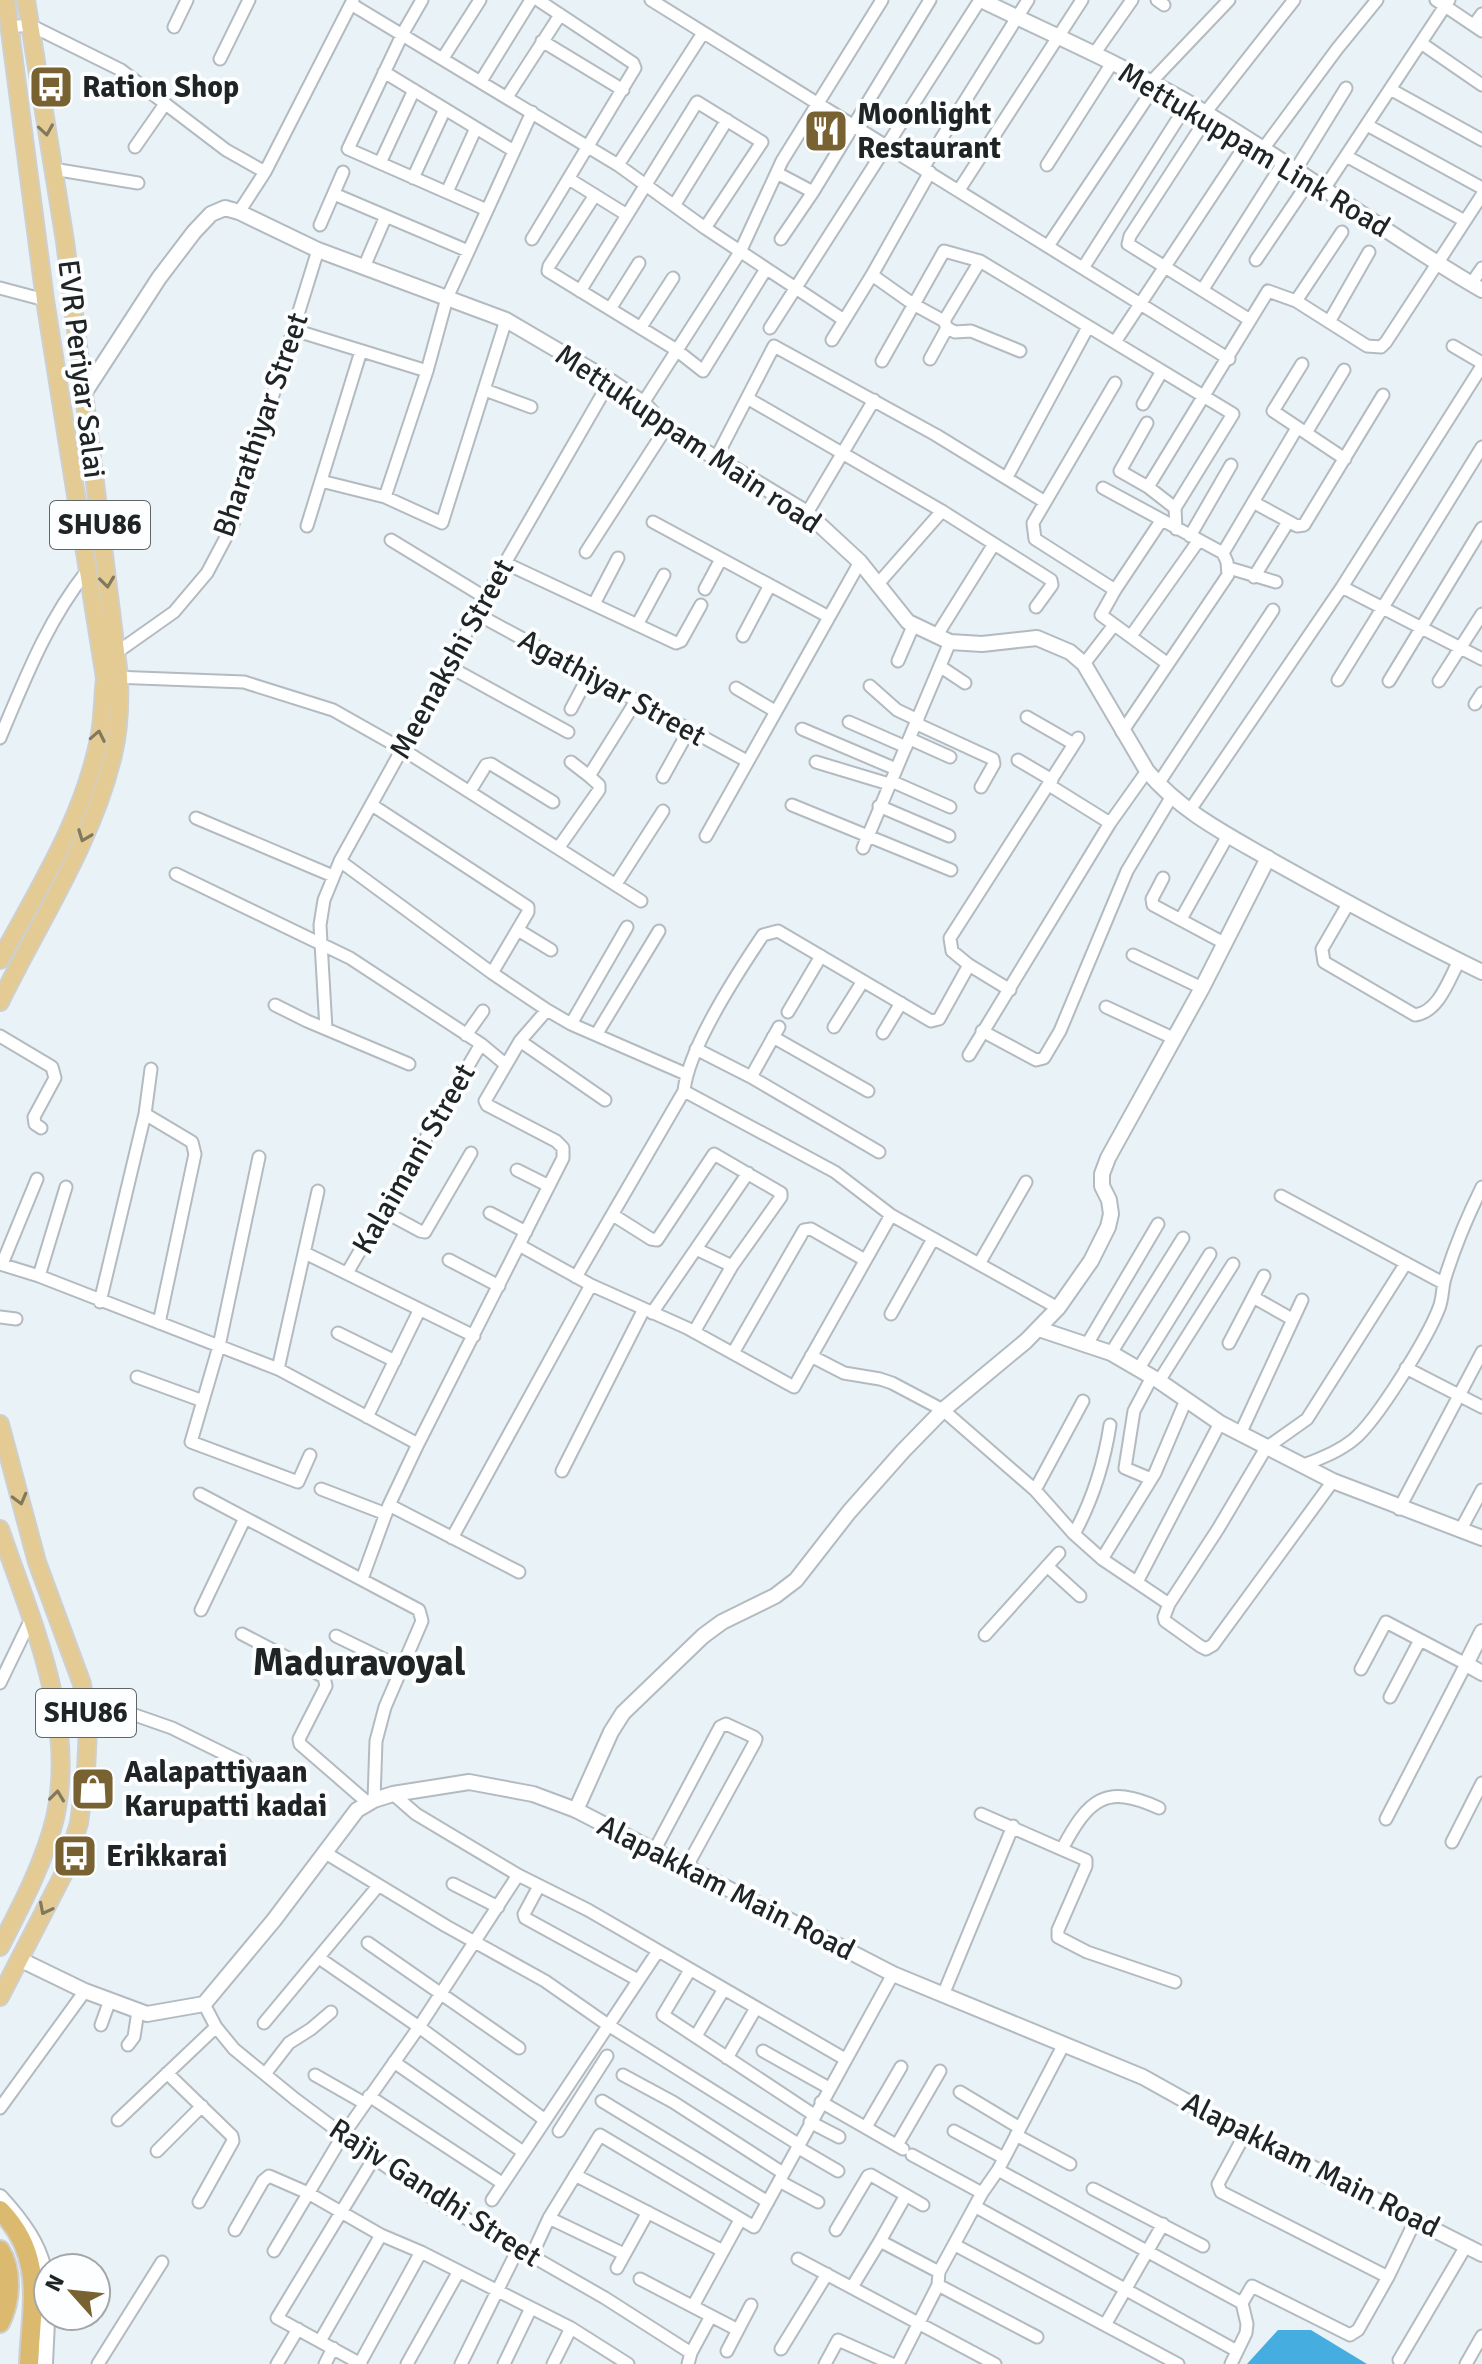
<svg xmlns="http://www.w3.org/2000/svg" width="1482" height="2364" viewBox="0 0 1482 2364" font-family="Signika,sans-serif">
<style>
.water{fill:#46ade0}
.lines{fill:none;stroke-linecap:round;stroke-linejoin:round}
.minor-casing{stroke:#b3bbc0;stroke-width:15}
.tertiary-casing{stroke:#b3bbc0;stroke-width:18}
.secondary-casing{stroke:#b3bbc0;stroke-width:18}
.primary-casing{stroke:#cecfcf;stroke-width:20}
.trunk-casing{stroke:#cecfcf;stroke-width:22}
.minor{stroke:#fff;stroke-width:11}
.tertiary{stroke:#fff;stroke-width:14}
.secondary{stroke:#fff;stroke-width:14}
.primary{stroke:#e4cb93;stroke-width:16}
.trunk{stroke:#dbba6f;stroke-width:18}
.oneway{stroke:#82785c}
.labels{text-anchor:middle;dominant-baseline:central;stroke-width:8;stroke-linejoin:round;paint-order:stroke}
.shield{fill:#fcfeff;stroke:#626566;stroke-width:2}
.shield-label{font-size:28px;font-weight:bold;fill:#202425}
.poi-label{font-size:30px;font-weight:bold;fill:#202425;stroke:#fcfeff;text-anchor:start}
.street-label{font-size:30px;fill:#202425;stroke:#fcfeff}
.district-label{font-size:38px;font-weight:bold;fill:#202425;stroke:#fcfeff}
</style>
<rect width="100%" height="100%" fill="#e9f2f7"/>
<path class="water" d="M1278,2330H1311L1367,2364H1247Z"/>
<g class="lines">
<g class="minor-casing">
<path id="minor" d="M422,0L403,33L348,149L487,210
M651,0L1229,359
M1157,0L1164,5
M1436,0L1482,31
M351,4L618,165L705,228L844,320
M1474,25L1482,14
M8,27L30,25L121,70L226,150L265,172
M174,27L187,0
M542,41L623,90
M1421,43L1482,85
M1094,54L1132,0
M443,58L480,0
M220,59L249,0
M384,72L514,151
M481,81L531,0
M1150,83L1229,0
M1390,89L1482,140
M507,97L560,15
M1205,113L1294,0
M1208,116L1130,236L1128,244L1250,320
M1367,125L1482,188
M135,147L165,104
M1263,149L1337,49L1377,0
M1346,156L1465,221
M380,163L414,90
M618,165L703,33
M1047,165L1112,63
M923,168L1028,0
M53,169L138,183
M1295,171L1346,88
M777,173L813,192
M413,178L445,109
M569,179L627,215
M1324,189L1449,0
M959,190L1082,0
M447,192L476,128
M334,194L468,251
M595,195L549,266L548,271L675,349L703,371L766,269
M675,204L727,120
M239,212L265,172L353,0
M320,225L343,172
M532,239L635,68L633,63L538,0
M781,239L813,192L930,0
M1048,246L1155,86
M1256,260L1310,180
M364,267L386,216
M1083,268L1188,103
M872,275L913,304L944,321L947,328L930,359
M1471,284L1482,268
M0,288L45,300
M1203,289L1283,163
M580,291L697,102L762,142L705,228
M1296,301L1342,232
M610,309L639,263
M944,321L980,261
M1329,322L1369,252
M641,327L673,278
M770,328L980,0
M947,328L955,332L971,331L1020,351
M294,330L427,371
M832,340L872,275L930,172
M1115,342L1248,141
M1453,346L1482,363
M882,361L944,251L980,261L1233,414L1175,508L1176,529
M1302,364L1273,411L1345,459
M1115,383L1033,523L1035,539L1115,590L1101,615L1168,664
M485,390L531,407
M747,398L942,511L1051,580L1052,585L1036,607
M643,403L740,252L782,161L882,0
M1143,404L1162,371
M1147,423L1120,471L1148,487L1268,291L1296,301L1367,346L1381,347L1386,342L1482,195
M1306,433L1344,370
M716,458L774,346L936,435L1045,502
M1007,477L1088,327
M321,481L385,497L442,523L506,320
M1148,487L1175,508
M1103,488L1223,553L1227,562L1228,575L1122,732
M385,497L427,371L447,298L532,112
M1253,502L1297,526L1304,525L1383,395
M807,513L874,400
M653,522L829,617
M307,526L361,351
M1190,536L1231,465
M391,540L486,598
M586,552L666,428
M1223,553L1297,428
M505,563L676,643L681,641L701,605
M1229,568L1276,582
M1254,577L1288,522
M877,585L942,511
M1342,587L1482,659
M705,589L721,559
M1115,590L1161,521
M594,604L618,558
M477,614L747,761
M637,625L664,575
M937,635L994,544
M743,636L770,585
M1131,636L1199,540
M116,653L174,612L207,573L233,524L318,250
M898,661L914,624
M1084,664L1114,625
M448,666L568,732
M941,667L965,683
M113,677L244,682L333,710L402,749L641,901
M1338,680L1482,447
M1389,681L1482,528
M1439,681L1482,614
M870,686L897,710L918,720
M736,688L775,711
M1475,704L1482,693
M571,709L589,675
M1027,717L1074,744
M849,722L906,747
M917,724L993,759L994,764L981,787
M802,729L896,769
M0,738C25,679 47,621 87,571
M910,739L950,757
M1018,760L1052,780
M571,762L589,776
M816,762L889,784
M663,777L689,730
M891,781L950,807
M1158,784L1273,610
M1049,785L1110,823
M470,791L486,765L491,764L553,802
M372,805L528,907V912L492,973
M792,805L951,870
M879,806L949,836
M1190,810L1342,587L1482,366
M196,818L333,876
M706,836L860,562
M559,847L599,790V785L589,776L636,701
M863,848L950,642
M340,861L492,973L547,1010L571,1024L686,1074
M176,874L350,958L481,1044L505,1064
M1163,878L1152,899L1153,905L1224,943
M616,884L663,811
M1348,904L1322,949L1324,962L1415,1015C1439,1012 1449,979 1459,961
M1181,919L1227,837
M518,930L551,950
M1133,955L1202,988
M1010,990L969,965L952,951L950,938L1078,738
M275,1005L307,1021L409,1064
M1106,1007L1173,1038
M788,1012L821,956
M571,1024L627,927
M834,1027L863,981
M326,1029L320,925L324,900L340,861L505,563L610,381
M982,1031L1036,1060L1044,1058L1060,1031L1127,871L1172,796
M883,1033L901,1003
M466,1035L483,1011
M596,1035L659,931
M0,1036L52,1067L55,1078L34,1117L35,1124L41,1128
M773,1037L868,1091
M520,1041L605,1100
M696,1049L751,1077L879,1152
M969,1055L1110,823L1147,771
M751,1077L779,1027
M684,1091L835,1172L891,1215L1058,1308
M145,1114L192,1142L195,1154L159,1323
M259,1157L219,1346L191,1442L298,1482L310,1455
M517,1170L549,1186
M1281,1196L1443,1283
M383,1211L420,1231L425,1232L471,1153
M490,1213L526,1232
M613,1215L651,1239L657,1240L714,1154L781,1193V1197L732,1266L694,1332
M519,1245L591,1285L687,1328L794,1387L891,1215
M696,1249L732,1266
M305,1253L474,1336
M449,1260L499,1286
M0,1264L39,1276L278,1369L418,1444
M2,1264L37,1179
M979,1264L1026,1182
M347,1273L481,1044
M39,1276L66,1187
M576,1277L684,1091C688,1048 738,972 763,935L778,931L931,1021L939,1019L969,965
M1253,1297L1264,1276
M100,1302L145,1114L151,1069
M652,1313L748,1173
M891,1314L933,1239
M0,1317L16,1319
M338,1333L395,1361
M1229,1343L1253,1297L1292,1319
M1086,1346L1158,1224
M733,1353L804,1230L811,1229L865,1260
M1111,1353L1183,1238
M811,1356L844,1373L880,1379L892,1383L943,1410L1035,1490L1074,1534L1102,1559L1169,1604
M1139,1368L1210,1254
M1406,1368L1482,1407
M278,1369L318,1191
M137,1377L203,1401
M1159,1381L1233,1264
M367,1417L419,1311
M1240,1434L1302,1300
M1304,1465C1321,1458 1338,1452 1353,1440C1377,1421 1428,1337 1439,1308C1443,1298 1442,1288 1445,1278C1455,1246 1467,1217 1482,1187
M562,1471L644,1309
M1151,1479L1125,1468L1134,1411L1152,1377
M1333,1481L1213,1645L1206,1649L1200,1646L1165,1621L1164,1617L1169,1604L1218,1529L1266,1448L1307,1419L1406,1263
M321,1489L386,1514
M1035,1490L1083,1401
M200,1494L419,1610L422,1621L385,1707L376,1741L374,1800
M389,1505L519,1572
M1399,1509L1482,1352
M1460,1531L1482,1490
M1074,1534C1093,1499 1104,1464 1110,1425
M452,1538L591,1285
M1102,1559L1155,1473L1186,1400
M1047,1566L1080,1596
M362,1579L389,1505L418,1444L563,1158V1148L556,1141L487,1105L485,1101L520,1041L547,1010
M1137,1582L1220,1423
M201,1610L245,1518
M242,1634L324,1677L326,1686L299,1739L300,1744L368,1803
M985,1635L1059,1553
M336,1636L402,1668
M1361,1669L1386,1622L1466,1664L1386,1819
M0,1683L31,1619
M1390,1697L1420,1640
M86,1713L132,1714L172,1728L245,1764
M393,1794L416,1814L518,1875L588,1910L845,2059
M981,1814L1086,1860V1866L1058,1930V1937L1087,1952L1175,1982
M1452,1842L1482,1783
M1062,1849C1088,1800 1105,1783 1159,1808
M654,1851L720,1727L726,1724L754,1737L756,1739L755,1742L686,1868
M324,1852L446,1926L545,1981L608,2025L798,2144
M453,1884L498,1907
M539,1886L524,1914L525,1918L638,1980
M368,1943L519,2048
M319,1958L419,2027L545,2120
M690,1970L663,2015L814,2115
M943,1995L1013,1826
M204,2004L216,2027L234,2049L295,2099L374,2158L441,2204L605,2298L691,2353
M264,2023L378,1886
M101,2025L110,2000
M696,2036L724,1989
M128,2045L134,2037L138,2011
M763,2051L829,2088
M727,2058L756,2008
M394,2062L523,2152
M167,2073L232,2136L233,2141L199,2202
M265,2074L289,2043L311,2029L331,2012
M315,2075L364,2103
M623,2075L673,2102L783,2173
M960,2092L1020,2128
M369,2096L502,2183
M602,2101L768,2202
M821,2102L903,2149
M0,2108L85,1991
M118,2120L216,2027
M810,2122L839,2137
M866,2127L901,2067
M559,2131L607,2056
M954,2131L1004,2158
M1245,2134L1218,2184L1221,2192L1388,2277L1416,2219
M1016,2135L1070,2164
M897,2145L940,2071
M797,2147L838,2171
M157,2151L202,2106
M912,2155L982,2193
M998,2170L1242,2303
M575,2175L723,2251
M779,2181L818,2202
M1093,2189L1203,2246
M906,2195L880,2241L939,2272
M492,2200L658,1951
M976,2207L1237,2351
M549,2218L624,2254
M235,2230L263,2181L269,2176L308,2193L381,2235L421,2252L571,2328L628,2364
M836,2230L868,2176L871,2175L923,2205
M955,2245L1178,2364
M274,2251L343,2135L419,2027L518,1875
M531,2257L549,2218L600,2135L754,2227L893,1974
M798,2259L995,2364
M617,2268L648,2212
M640,2279L738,2330
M938,2285L1037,2337
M852,2287L880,2241
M693,2306L740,2220
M1105,2325L1163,2224
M320,2341L381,2235
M781,2349L827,2274
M727,2351L751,2305
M1399,2360L1466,2246
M360,2363L421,2252
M98,2364L162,2262
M277,2364L298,2329
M325,2364L333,2348
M361,2364L277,2318L374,2158
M407,2364L459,2271
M461,2364L518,2249
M504,2364L531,2308
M553,2364L571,2328
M688,2364L691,2353L711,2316
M825,2364L838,2340L892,2364
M898,2364L938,2285L939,2272L982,2193L998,2170L1064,2044
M1231,2364L1246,2333L1247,2324L1242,2303L1252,2286L1350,2335L1358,2330L1388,2277
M1466,2364L1482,2336"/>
</g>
<g class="tertiary-casing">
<path id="tertiary" d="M981,0C1051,34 1122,65 1189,103C1289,161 1382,232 1482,290
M1039,1329L1111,1353L1159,1381L1220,1423L1333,1481L1482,1538
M1482,1632L1466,1664L1482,1673
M576,1810L611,1732L623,1713L703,1636L722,1622L775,1596L796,1580L849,1512L903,1451L943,1410L1026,1341L1058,1308L1091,1261L1108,1227L1111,1214L1109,1200L1102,1186V1174L1108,1158L1202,988L1268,858
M0,2197C57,2259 48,2286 45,2364"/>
</g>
<g class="secondary-casing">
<path id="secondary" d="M85,392L159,278L194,232L211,214L225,208L239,212L318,250L506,320L610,381L643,403L666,428L807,513L860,562L908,622L950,642L982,644L1037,638L1070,652L1084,664L1147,771C1182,813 1230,836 1276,863C1344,901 1412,938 1482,972
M19,1959L85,1991L147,2014L204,2004L274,1920L357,1810L374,1800L393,1794L469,1782L533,1794L576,1810L893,1974L1143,2077L1245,2134L1482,2254"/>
</g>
<g class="primary-casing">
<path id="primary" d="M0,960C39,888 85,816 100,734C103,716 103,696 105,678L45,300L6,0
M0,1002C39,922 92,843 113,755C119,730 120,702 119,676L65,241L26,0
M0,1424L37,1562L82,1684L88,1728L86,1771L79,1823L64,1873L0,1997
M0,1529C31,1620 77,1719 55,1818C44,1863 21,1906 0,1947"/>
</g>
<g class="trunk-casing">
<path id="trunk" d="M0,2210C46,2257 31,2306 29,2364
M0,2250C13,2270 11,2302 0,2323"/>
</g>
<use href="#minor" class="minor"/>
<use href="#tertiary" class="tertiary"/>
<use href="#secondary" class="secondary"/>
<use href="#primary" class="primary"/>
<use href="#trunk" class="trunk"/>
</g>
<defs><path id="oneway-chevron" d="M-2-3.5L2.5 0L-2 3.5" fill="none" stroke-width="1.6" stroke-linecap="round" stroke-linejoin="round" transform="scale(2)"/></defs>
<g class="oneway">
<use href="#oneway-chevron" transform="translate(46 130) rotate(81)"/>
<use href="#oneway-chevron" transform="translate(107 582) rotate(83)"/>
<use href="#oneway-chevron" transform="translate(98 736) rotate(-79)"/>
<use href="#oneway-chevron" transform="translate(84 836) rotate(111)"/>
<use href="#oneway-chevron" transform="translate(20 1499) rotate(75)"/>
<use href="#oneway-chevron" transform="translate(57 1796) rotate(-83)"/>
<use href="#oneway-chevron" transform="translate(45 1909) rotate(117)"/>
</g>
<defs>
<g id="bus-square" transform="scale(2.3)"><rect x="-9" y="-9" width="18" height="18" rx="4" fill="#786232" stroke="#fcfeff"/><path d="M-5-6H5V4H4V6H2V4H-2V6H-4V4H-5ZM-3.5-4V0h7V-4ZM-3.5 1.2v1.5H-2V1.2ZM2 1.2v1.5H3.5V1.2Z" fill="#fff"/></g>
<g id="restaurant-square" transform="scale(2.3)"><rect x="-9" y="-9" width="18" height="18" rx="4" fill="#786232" stroke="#fcfeff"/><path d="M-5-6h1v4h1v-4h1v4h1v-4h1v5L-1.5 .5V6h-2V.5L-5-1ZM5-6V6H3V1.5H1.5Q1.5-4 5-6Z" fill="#fff"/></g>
<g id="shop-square" transform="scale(2.3)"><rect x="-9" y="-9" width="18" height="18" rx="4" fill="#786232" stroke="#fcfeff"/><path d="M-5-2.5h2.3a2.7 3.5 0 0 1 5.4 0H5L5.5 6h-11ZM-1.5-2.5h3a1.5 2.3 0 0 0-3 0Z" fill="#fff"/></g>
</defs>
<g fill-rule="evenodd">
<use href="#bus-square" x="51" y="87"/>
<use href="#restaurant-square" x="826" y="131"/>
<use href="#shop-square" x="93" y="1789"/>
<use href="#bus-square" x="75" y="1856"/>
</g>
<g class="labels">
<g class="shield">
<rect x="50" y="501" width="100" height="48" rx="6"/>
<rect x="36" y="1689" width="100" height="48" rx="6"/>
</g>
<g class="shield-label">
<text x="100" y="525">SHU86</text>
<text x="86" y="1713">SHU86</text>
</g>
<g class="poi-label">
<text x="82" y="87">Ration Shop</text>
<text x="857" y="114">Moonlight<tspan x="857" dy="34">Restaurant</tspan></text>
<text x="124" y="1772">Aalapattiyaan<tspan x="124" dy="34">Karupatti kadai</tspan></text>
<text x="106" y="1856">Erikkarai</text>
</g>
<g class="street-label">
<text transform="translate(1254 150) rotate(31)">Mettukuppam Link Road</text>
<text transform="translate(81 369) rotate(83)">EVR Periyar Salai</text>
<text transform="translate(261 425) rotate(-71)">Bharathiyar Street</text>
<text transform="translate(688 439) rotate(34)">Mettukuppam Main road</text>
<text transform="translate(452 659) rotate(-61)">Meenakshi Street</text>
<text transform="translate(612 688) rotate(29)">Agathiyar Street</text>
<text transform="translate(414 1159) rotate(-60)">Kalaimani Street</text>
<text transform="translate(726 1888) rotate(27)">Alapakkam Main Road</text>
<text transform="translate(1311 2165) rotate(27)">Alapakkam Main Road</text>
<text transform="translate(435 2193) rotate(33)">Rajiv Gandhi Street</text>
</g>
<g class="district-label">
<text x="359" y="1662">Maduravoyal</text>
</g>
</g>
<g transform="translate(72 2292) rotate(297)"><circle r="38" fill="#fcfeff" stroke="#a4a7a8" stroke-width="2"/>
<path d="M0-6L14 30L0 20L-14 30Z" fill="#786232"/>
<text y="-12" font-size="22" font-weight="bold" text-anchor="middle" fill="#202425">N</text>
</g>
</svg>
